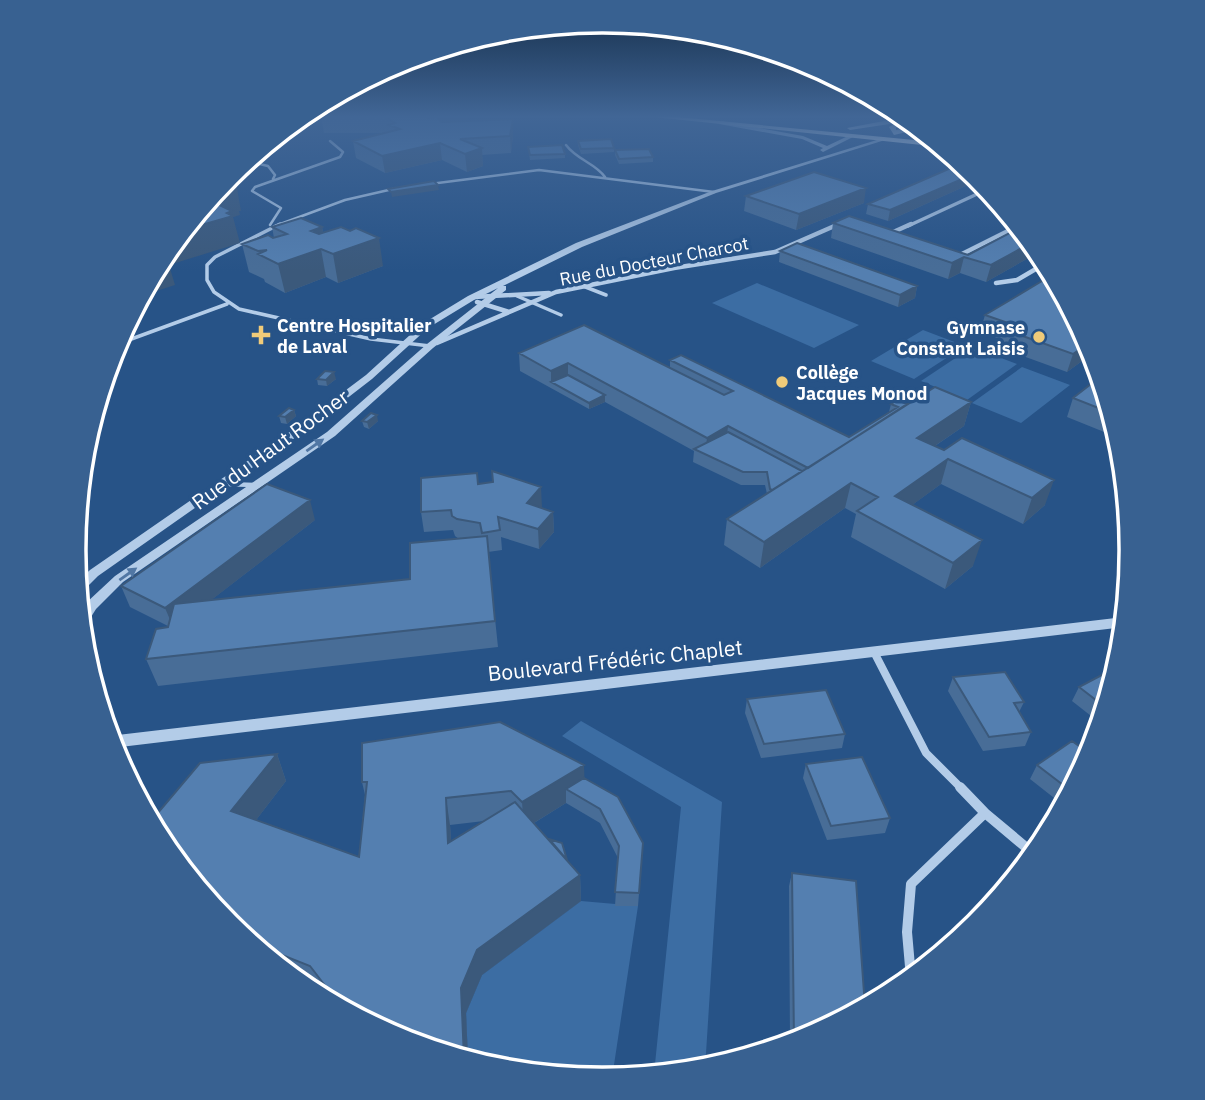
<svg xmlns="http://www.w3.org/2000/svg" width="1205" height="1100" viewBox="0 0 1205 1100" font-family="'IBM Plex Sans',sans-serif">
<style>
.green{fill:#3c6da3}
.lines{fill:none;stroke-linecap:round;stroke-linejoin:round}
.service-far2{stroke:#b3cce8;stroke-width:2.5}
.service-far1{stroke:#b3cce8;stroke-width:3.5}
.service{stroke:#b3cce8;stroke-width:4.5}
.minor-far3{stroke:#b3cce8;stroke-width:3.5}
.minor-far2{stroke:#b3cce8;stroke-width:4.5}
.minor-far1{stroke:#b3cce8;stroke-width:8}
.minor{stroke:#b3cce8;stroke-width:10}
.tertiary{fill:#b3cce8;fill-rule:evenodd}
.secondary{fill:#dde9f7;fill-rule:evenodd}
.primary{fill:#f5f9fe;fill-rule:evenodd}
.wall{fill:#486d97;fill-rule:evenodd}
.shaded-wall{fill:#3b597b}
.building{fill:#547fb0;stroke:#3b597b;stroke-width:2}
.oneway{fill:#5177a4}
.poi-dot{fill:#f0cb79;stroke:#275387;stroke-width:2.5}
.labels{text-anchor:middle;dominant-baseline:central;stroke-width:7;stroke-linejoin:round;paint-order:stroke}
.far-street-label{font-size:18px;fill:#fff;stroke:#275387}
.far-poi-label{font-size:18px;font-weight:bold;fill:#fff;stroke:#275387;text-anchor:start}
.street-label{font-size:21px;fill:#fff;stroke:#275387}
.rim{fill:none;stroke:#fff;stroke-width:3.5}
</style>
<rect width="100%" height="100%" fill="#275387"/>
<path class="green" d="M757,283L859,325L814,348L712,303Z
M923,330L965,346L914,379L871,361Z
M972,347L1017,364L967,400L921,381Z
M1022,367L1070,385L1021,423L972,403Z
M581,721L722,802L705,1069L654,1074L681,807L562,736Z
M581,901L638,906L612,1078L499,1069L468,1059L466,1013L482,975Z"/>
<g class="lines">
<path class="service-far2" d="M566,145C577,160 595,163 605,177
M247,161L268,166L275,175L273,179
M430,184L539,170L714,192
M270,225L281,208L252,191L255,187L340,157L343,152L330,141
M275,226L345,200L393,189"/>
<path class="service-far1" d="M280,224L215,257L207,265V280L214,292L239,309L371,339L430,346
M583,286L606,295
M517,296L561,315
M115,345L227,304"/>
<path class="service" d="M225,484L254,485"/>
<path class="minor-far3" d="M835,226L839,224
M908,226L988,189"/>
<path class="minor-far2" d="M889,234L911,224
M954,255H960L1018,226
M996,283L1017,280L1046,263
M474,297L549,293
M477,302L509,312
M437,343L556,292L674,268L775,252L839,224"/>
<path class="minor-far1" d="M874,652L926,753L962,789"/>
<path class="minor" d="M960,787L985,813L1034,854
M911,978L907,932L911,884L985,813"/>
<path class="tertiary" d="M721,121L803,136L827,146L848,136L853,137L823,152L820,150L823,148L802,139L719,124Z
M880,139L885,140L716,193L582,247L503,286H506V290L433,348L335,436L123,582L96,609L86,625L81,627L80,613L86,603L115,576L327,432L427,344L498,288L474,300L428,328L372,379L306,430L98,576L82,592L78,593L77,582L90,570L298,426L366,375L422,324L468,296L576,243L712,191Z
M1124,617V627L112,748L109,736Z"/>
<path class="secondary" d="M905,117L908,120L896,128V130L915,126L919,129L894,135L889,127L896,123L850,130L847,128Z"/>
<path class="primary" d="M654,117H678L935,142L941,147Z"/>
</g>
<path class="wall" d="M321,117H467V120L513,135L511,153L482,155L483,166L467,172L442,160L385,173L356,158L353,141L385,133H324Z
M578,141L614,148V152L581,154L578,145Z
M528,147L565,154V158L530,160Z
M615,150L653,157V162L619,164L615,155Z
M977,176L979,180L888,221L866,214L868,204Z
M746,196L864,203L796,230L744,211Z
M833,223L968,255L1019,228L1039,252L986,282L960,273L948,279L831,238Z
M272,227H322L323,233L383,266L338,283L326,277L285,293L265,282L264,279L249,272L242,244L274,238Z
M780,251L917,286L915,298L898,307L779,262Z
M985,315L1091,348L1093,353L1067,372L998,347L1000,339L980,332Z
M519,353L670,368V360L849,437L889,412L891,404H907L971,402L964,426L935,446L1045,505L1023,524L941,484L912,505L973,566L945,589L851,537L856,514L845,508L760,568L724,545L727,519L767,494L765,485H741L693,462L694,451L605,402L589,409L520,371Z
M1100,377L1119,438L1067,417L1073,398Z
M317,379H336L327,386L318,385Z
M294,410L296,416L287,424L281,423L279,416Z
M362,421H378L369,429L364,427Z
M478,484L542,507L541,508L553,512L554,532L539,549L501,537L502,550L488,552L498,647L158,686L146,659L168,626L130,607L121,586L315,520L211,600L410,579L459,539L455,536L453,530L424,532L421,512Z
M1117,667L1100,723L1072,701L1079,687Z
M953,677L1024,702L1019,712L1031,732L1025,746L983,751L948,691Z
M747,699L845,734L842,748L761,758L745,713Z
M277,754L286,781L256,820L359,857L365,795L362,782L584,765V778L643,843L638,906H615L618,858L600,823L566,803L534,823L580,875L581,901L482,975L466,1013L468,1059L400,1039L327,1000L321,991L300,983L228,924L162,844ZM484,821L451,841L450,825Z
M1090,754L1063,805L1030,779L1037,765Z
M806,764L890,818L885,833L827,840L803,778Z
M792,873L805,1039L790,1043L789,886Z"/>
<path class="shaded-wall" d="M420,117H467V121L422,127Z
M513,119V135L511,153L510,136Z
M440,143L442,160L385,173L382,156Z
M482,148L483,166L467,172L465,154Z
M234,171L241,211H239L240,215L233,217L240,243L169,265L175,285L141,296L163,256L229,176Z
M974,174L979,180L888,221L890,210Z
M438,185L439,190L392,197L391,192Z
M866,188L864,203L796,230L799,214Z
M322,227L327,252L321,249L326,277L285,293L278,264L311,231Z
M379,238L383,266L338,283L333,254Z
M1031,243L1039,252L986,282L991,265Z
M964,257L960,273L948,279L952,263Z
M917,286L915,298L898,307L900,295Z
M136,306L140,316L128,320Z
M1089,343L1093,353L1067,372L1073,354Z
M568,363V381L551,382V371Z
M334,372L336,379L327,386L326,380Z
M605,395V402L589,409V403Z
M971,402L964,426L911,462L917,438Z
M294,410L296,416L287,424L285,417Z
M377,415L378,421L369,429L367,422Z
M728,426L726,445L705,454L707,438Z
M948,459L941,484L889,522L895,496Z
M1054,480L1045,505L1023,524L1032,498Z
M851,483L845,508L760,568L764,542Z
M541,487L542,507L528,523L527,503Z
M310,500L315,520L174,629L165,608Z
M553,512L554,532L539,549L538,529Z
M982,540L973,566L945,589L953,563Z
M277,754L286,781L243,837L231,811Z
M584,765L585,792L566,789V803L524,829L522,802Z
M446,798L450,825L453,869L448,843Z
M580,875L581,901L482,975L466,1013L468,1059L464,1058L461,988L477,950Z"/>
<path class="building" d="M386,117H426L427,118L437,117L442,122L513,119L510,136L460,139L482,148L465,154L440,143L382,156L353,141L400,129L389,125L395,123Z
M611,139L614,148L581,149L578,141Z
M562,145L565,154L530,155L528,147Z
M649,149L653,157L619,159L615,150Z
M960,164L964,165L974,174L890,210L868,204Z
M814,172L866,188L799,214L746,196Z
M225,180L235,185L229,187L234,189L212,195Z
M434,181L438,185L391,192L388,189Z
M209,200L232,211L227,213L233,216L184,230Z
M849,216L968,255L1019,228L1031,243L991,265L964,257L952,263L833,223Z
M301,218L322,227L311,231L319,234L341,227L350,231L356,228L379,238L333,254L321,249L278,264L258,254L267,250L258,251L242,244L268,235L273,238L287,234L272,227Z
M797,243L917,286L900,295L780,251Z
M1042,281L1058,286L1089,343L1073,354L1003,329L1011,324L985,315Z
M584,325L724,395L733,391L670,360L681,355L849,437L898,407L891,404L897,400L907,404L808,468L728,426L707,438L568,363L551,371L519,353Z
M325,371L334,372L326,380L317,379Z
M568,375L605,395L589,403L551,382Z
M1100,377L1111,413L1073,398Z
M935,387L971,402L917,438L944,450L962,438L1054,480L1032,498L948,459L895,496L982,540L953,563L857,511L878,497L851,483L764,542L727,519Z
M289,408L294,410L285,417L279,416Z
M371,413L377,415L367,422L362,421Z
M728,432L802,471L772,490L770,489L767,472H743L694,449Z
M492,471L541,487L527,503L553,512L538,529L498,517L500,530L482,533L480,523L457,519L452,516L451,510L421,512V478L477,473L478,484L493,482Z
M267,484L310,500L165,608L121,586Z
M487,536L495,621L146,659L156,629L168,627L174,604L410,579V543Z
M1117,667L1105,707L1079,687Z
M1005,672L1024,702L1014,703L1031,732L989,737L953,677Z
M826,690L845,734L764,744L747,699Z
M500,722L584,765L522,802L511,791L446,798L448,843L515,802L580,875L477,950L461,988L464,1058L400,1039L336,1004V1000L310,966L252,943L228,924L162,844L151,821L200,763L277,754L231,811L359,857L367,782H362V743Z
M1072,741L1090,754L1071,791L1037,765Z
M862,757L890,818L831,826L806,764Z
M584,778L618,797L643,843L639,893L615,892L619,846L600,809L566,789Z
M549,839L562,843L567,860Z
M792,873L856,881L865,1007L805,1039L794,1042Z"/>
<defs><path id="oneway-solid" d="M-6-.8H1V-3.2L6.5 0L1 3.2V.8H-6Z" transform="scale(1.75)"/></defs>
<g class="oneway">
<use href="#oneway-solid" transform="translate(315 445) rotate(-35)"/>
<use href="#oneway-solid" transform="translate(128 574) rotate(-35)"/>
</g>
<linearGradient id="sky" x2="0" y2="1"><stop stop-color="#152e4a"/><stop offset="0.43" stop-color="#416696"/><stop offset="1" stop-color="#416696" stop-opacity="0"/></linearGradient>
<rect width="1205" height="271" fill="url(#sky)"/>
<g class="poi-dot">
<path d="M257.5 324.5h7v7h7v7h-7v7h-7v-7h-7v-7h7z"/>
<circle cx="1039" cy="337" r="7"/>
<circle cx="782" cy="382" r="7"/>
</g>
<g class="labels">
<g class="far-street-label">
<text transform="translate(654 261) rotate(-11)">Rue du Docteur Charcot</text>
</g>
<g class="far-poi-label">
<text x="277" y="325">Centre Hospitalier<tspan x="277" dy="21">de Laval</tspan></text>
<text x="1025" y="327" text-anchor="end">Gymnase<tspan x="1025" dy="21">Constant Laisis</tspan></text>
<text x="796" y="372">Collège<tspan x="796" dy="21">Jacques Monod</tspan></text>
</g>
<g class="street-label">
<text transform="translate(270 449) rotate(-36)">Rue du Haut Rocher</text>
<text transform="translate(615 660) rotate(-6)">Boulevard Frédéric Chaplet</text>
</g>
</g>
<path d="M0 0H1205V1100H0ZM602 33H603A516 516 0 0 1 1119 549V551A516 516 0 0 1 603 1067H602A516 516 0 0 1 86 551V549A516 516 0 0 1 602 33Z" fill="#386191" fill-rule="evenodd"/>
<path class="rim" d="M602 33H603A516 516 0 0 1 1119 549V551A516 516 0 0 1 603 1067H602A516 516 0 0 1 86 551V549A516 516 0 0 1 602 33Z"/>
</svg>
